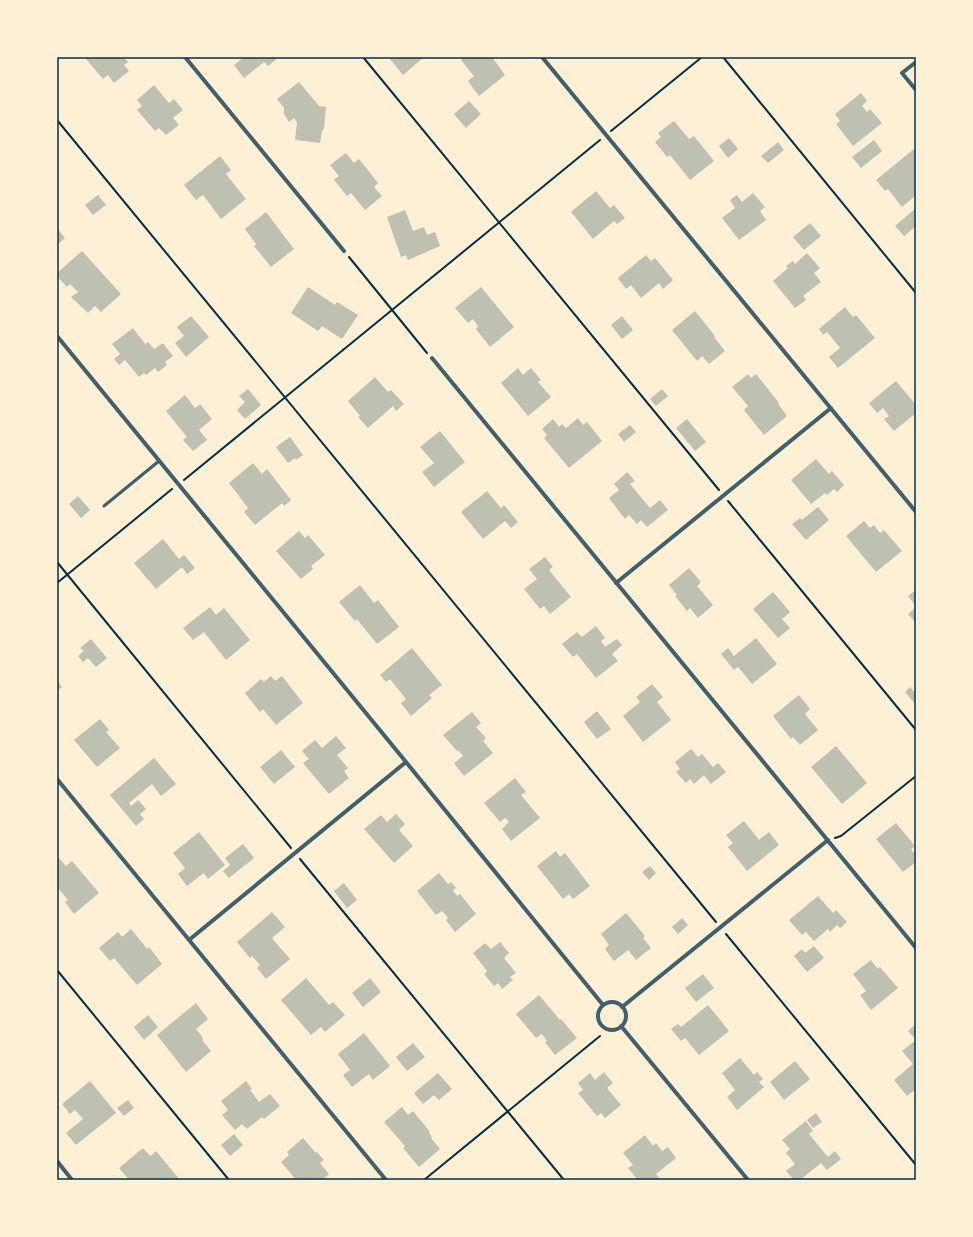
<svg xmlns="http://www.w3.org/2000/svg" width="973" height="1237" viewBox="0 0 973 1237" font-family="'Exo 2',sans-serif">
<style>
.building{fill:#bec0b2}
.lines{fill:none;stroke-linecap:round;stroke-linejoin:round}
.path{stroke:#003049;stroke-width:2}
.service{stroke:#3f606c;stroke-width:3}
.minor{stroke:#3f606c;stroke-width:4}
.neatline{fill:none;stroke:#003049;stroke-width:1.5}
</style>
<rect width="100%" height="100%" fill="#fdf0d5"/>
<path class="building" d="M88,57H124L128,62L124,65L129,71L114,83L108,75L103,79L86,59Z
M244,57H279L268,66L264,62L244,78L234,65Z
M392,57H424L403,75L390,59Z
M464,57H492L505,75L479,96L468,81L474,76L461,60Z
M299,82L319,106L326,107L324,129L322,131L320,143L295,140L297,123L294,118L289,122L284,114V108L277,99Z
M154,85L169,103L174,99L183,110L173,118L179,125L166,135L159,128L155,131L137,110L142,106L137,100Z
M861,93L867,101L862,106L867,112L870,109L882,123L853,146L836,124L840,121L835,114Z
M469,101L481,114L466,128L454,114Z
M674,121L689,139L694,136L714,161L690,180L670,155L667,157L655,142L661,137L658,133Z
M729,138L738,149L728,158L719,146Z
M874,140L882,151L861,168L852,157Z
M778,142L784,150L768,163L761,156Z
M914,149L916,151V195L902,207L888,189L885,191L876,180Z
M346,153L354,163L359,159L378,183L374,187L382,196L365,210L351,193L347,196L334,180L339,176L330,165Z
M220,156L231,170L226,174L246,199L221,219L203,195L196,200L184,185Z
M596,191L610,208L614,205L625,218L617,224L614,221L593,239L571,212Z
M753,193L765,207L760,211L766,220L739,240L722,218L735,208L730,200L737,195L742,202Z
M98,195L106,205L93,215L85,205Z
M916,208V226L904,236L895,226Z
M405,210L413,231L424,227L427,235L435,232L440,246L408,260L406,255L401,257L387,217Z
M266,212L294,249L271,267L254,246L256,244L245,229Z
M810,223L821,236L804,250L793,237Z
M57,228L65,238L57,245Z
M82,251L121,294L101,312L95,306L88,313L71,297L78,292L70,284L67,287L57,276V273Z
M807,253L820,268L814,273L821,282L803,296L806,300L795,308L773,281L788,268L786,266L793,261L795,264Z
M646,255L651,261L655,258L673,280L663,289L659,283L641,298L631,285L626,289L618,278Z
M308,287L335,305L337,302L358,315L342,339L322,326L318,331L291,313Z
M481,287L514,327L490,347L476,329L478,326L473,319L468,323L455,308Z
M845,307L853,317L856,315L875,338L838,368L829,357L840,348L827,332L823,335L819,329Z
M695,311L715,336L714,337L725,351L709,364L702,356L697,361L672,330Z
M191,316L209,337L186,357L175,343L184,336L177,327Z
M622,316L633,330L622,339L611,325Z
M133,328L145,344L148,342L154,349L163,343L173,356L165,362L167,365L158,372L155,368L146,375L144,373L139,377L125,360L119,365L114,359L120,354L112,344Z
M518,368L523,375L531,368L541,380L538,382L551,397L528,416L501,383Z
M748,374L751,378L756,374L779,403L778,404L787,416L764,435L744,410L748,406L732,387Z
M375,377L388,392L391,390L404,404L396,411L393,406L368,428L358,417L360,416L348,401Z
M896,381L916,405V413L894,431L884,419L889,416L883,408L877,413L869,403Z
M248,389L261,405L245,419L237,410L245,402L239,396Z
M662,389L668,396L656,406L650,399Z
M185,395L195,408L200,404L212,419L199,430L207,440L193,451L183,440L187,437L166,411Z
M578,418L583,425L587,422L602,441L569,468L544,438L547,435L542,429L553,419L559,427L562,424L566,428Z
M687,419L706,442L695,451L676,428Z
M630,425L636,432L624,442L618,434Z
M440,431L465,462L434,487L422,472L434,463L420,447Z
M290,437L303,455L296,460L295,458L288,463L276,447Z
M816,459L829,474L832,471L844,485L837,492L834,489L827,495L825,493L811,504L791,480Z
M253,463L262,474L267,469L291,500L284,506L282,503L255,525L244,512L248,508L229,483Z
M627,472L635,481L630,484L650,508L660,500L668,510L647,527L641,520L637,524L629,515L625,519L609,498L619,490L614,484Z
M487,491L501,508L504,505L518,522L511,528L505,521L483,539L461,512Z
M78,496L90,510L81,518L69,504Z
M818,507L829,520L806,540L792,524L800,518L802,520Z
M864,521L870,528L874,525L880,533L884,530L902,551L876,572L846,536Z
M299,531L305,538L308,535L325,555L311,566L313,569L301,579L276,551Z
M163,539L179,559L184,555L195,568L187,574L182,567L156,589L134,563Z
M545,557L553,567L549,570L571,597L550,614L544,606L540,609L524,589L537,579L529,569Z
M689,568L701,582L697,586L713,605L698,618L690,608L687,611L675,596L677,595L669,585Z
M360,585L374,603L378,600L399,627L377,644L357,619L355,621L339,602Z
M916,590V606L908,596Z
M773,592L790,612L782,619L790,628L778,638L753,609Z
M210,607L216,615L224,608L250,640L226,660L204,632L193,640L183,628Z
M916,607V623L908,614Z
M596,626L605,638L601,641L605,647L617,639L622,645L612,654L618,661L596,678L577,654L573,657L562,644L577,632L582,637Z
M756,638L777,664L752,684L738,667L734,670L721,654L728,648L734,656Z
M91,639L107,658L96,667L88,658L83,662L78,656L84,651L80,648Z
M412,648L442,685L429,695L432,698L411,716L401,703L406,699L390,679L386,682L380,675Z
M271,676L275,681L282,676L303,703L276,725L263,709L260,712L245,693L261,679L264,682Z
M57,680L62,687L57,691Z
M652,684L663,697L657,702L671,720L643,742L623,716L640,702L636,697Z
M910,687L916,694V705L905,692Z
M799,695L810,709L805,714L818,730L800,745L793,737L791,739L773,716Z
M597,711L611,729L597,739L584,722Z
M472,712L481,723L476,727L486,738L483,741L493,753L464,776L454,763L463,756L458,750L457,751L443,735Z
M100,719L109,730L106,732L120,748L97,767L74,740Z
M336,736L346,748L337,755L348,768L344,771L349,778L329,794L303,763L309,759L302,751L315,740L322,748Z
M836,746L867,783L842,804L811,767Z
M691,749L698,757L702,754L713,767L718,763L726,772L711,784L704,775L694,784L690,779L686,783L676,772L680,769L675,762Z
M281,750L295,767L274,784L260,767Z
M154,758L176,784L161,796L152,784L129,803L131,806L138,800L146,809L140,814L144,819L136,826L110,795Z
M515,778L526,792L521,795L540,818L511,841L502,829L509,822L505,818L500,822L484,803Z
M396,814L405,824L399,830L413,846L394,863L364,829L381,815L387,822Z
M744,821L759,840L769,832L779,845L747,871L728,847L733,843L726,835Z
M896,823L915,846L911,849L916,856V862L903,872L876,839Z
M199,832L225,865L208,879L204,873L187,886L178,874L185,868L173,853Z
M243,844L254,858L229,878L223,871L230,865L225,858Z
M556,851L560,857L565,853L590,886L573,899L569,894L563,899L537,866Z
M57,856L66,866L72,861L99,893L74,914L65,902L68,900L57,887Z
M650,866L656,873L649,880L642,872Z
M439,873L448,884L451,882L456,888L453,890L457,896L460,894L476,914L455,932L446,920L448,918L442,911L436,915L417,891Z
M344,883L357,900L347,908L334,891Z
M818,896L833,913L836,910L847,922L840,928L837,925L830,932L828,929L814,941L806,932L802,935L789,920Z
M272,912L285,927L272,938L290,959L266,979L257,968L260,965L252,956L250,958L237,942Z
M626,913L645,936L643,938L651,948L636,960L628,950L614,961L605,949L609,945L601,934Z
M682,918L688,925L678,934L672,927Z
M131,929L147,949L149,947L162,964L137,985L114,958L110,961L99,948L118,932L122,937Z
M500,942L509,953L504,958L516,973L510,977L513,980L502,989L498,983L494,986L484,974L487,971L473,953L485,943L491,949Z
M814,946L824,958L807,972L794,956L802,949L805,953Z
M871,960L878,969L880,967L898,988L871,1010L860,995L866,991L853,974Z
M703,974L714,988L696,1002L685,988Z
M306,978L329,1005L333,1002L345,1015L325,1032L321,1027L311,1035L281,1000Z
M370,978L381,992L363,1007L352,993Z
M539,995L560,1020L561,1019L577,1038L555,1055L545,1042L547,1041L542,1034L536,1038L516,1014Z
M196,1003L208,1019L196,1029L203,1038L202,1040L211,1051L186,1072L157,1035Z
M708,1005L729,1031L699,1055L685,1038L681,1041L671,1029L678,1024L681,1027Z
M148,1015L158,1027L144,1040L134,1027Z
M916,1024V1089L907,1096L894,1080L913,1064L902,1051L916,1040L908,1031Z
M364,1033L390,1066L373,1080L369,1074L352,1087L343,1075L350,1070L338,1054Z
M413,1043L425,1057L407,1071L396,1057Z
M740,1058L754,1075L757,1072L763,1079L759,1082L764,1087L737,1110L727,1097L735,1090L722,1073Z
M795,1061L810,1079L784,1100L770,1082Z
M604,1072L613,1083L607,1088L621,1105L605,1118L601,1113L597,1116L578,1093L583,1090L578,1083L590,1073L595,1080Z
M438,1073L452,1089L439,1100L434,1095L423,1104L414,1093Z
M90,1081L116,1113L76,1145L66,1133L83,1119L75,1110L70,1114L62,1104Z
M246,1081L252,1089L250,1090L259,1102L270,1094L280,1106L264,1119L262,1117L247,1129L242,1124L235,1130L222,1115L228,1110L221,1101Z
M128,1100L134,1108L124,1116L117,1108Z
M402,1107L408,1115L413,1111L430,1132L429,1133L432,1137L431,1138L440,1149L419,1167L403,1148L405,1146L384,1122Z
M816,1113L822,1122L813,1128L807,1120Z
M806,1121L813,1131L809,1134L828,1157L835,1151L841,1159L827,1170L821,1163L800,1180H794L786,1171L795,1164L786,1153L790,1149L782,1140Z
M234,1134L243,1145L230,1156L221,1145Z
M645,1135L653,1146L656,1143L662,1151L668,1147L676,1158L656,1174L661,1180H638L628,1168L633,1165L623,1153Z
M303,1138L316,1153L317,1152L324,1160L320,1163L329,1174L322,1180H296L281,1162L289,1155L287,1152Z
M143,1148L150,1156L156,1151L180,1180H129L119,1168Z"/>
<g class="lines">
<path class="path" d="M363,57L719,490
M723,57L916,293
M57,120L716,922
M611,131L702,57
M349,257L427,353
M184,480L600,140
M728,501L916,730
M57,562L291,848
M57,583L172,489
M835,838L841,836L916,776
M300,859L564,1180
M726,934L916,1165
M57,970L229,1180
M424,1180L600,1036"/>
<path class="service" d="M104,506L159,461"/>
<path class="minor" d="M185,57L344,251
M542,57L916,512
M916,62L902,73L916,90
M57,336L406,762L603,1005
M432,358L916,948
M616,583L831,408
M57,779L386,1180
M189,940L406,762
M598 1016a14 14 0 1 1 28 0a14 14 0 1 1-28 0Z
M622,1007L828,840
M621,1026L748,1180
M57,1161L72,1180"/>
</g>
<rect width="973" height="1237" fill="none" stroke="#fdf0d5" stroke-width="116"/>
<rect x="58" y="58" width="857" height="1121" class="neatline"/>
</svg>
